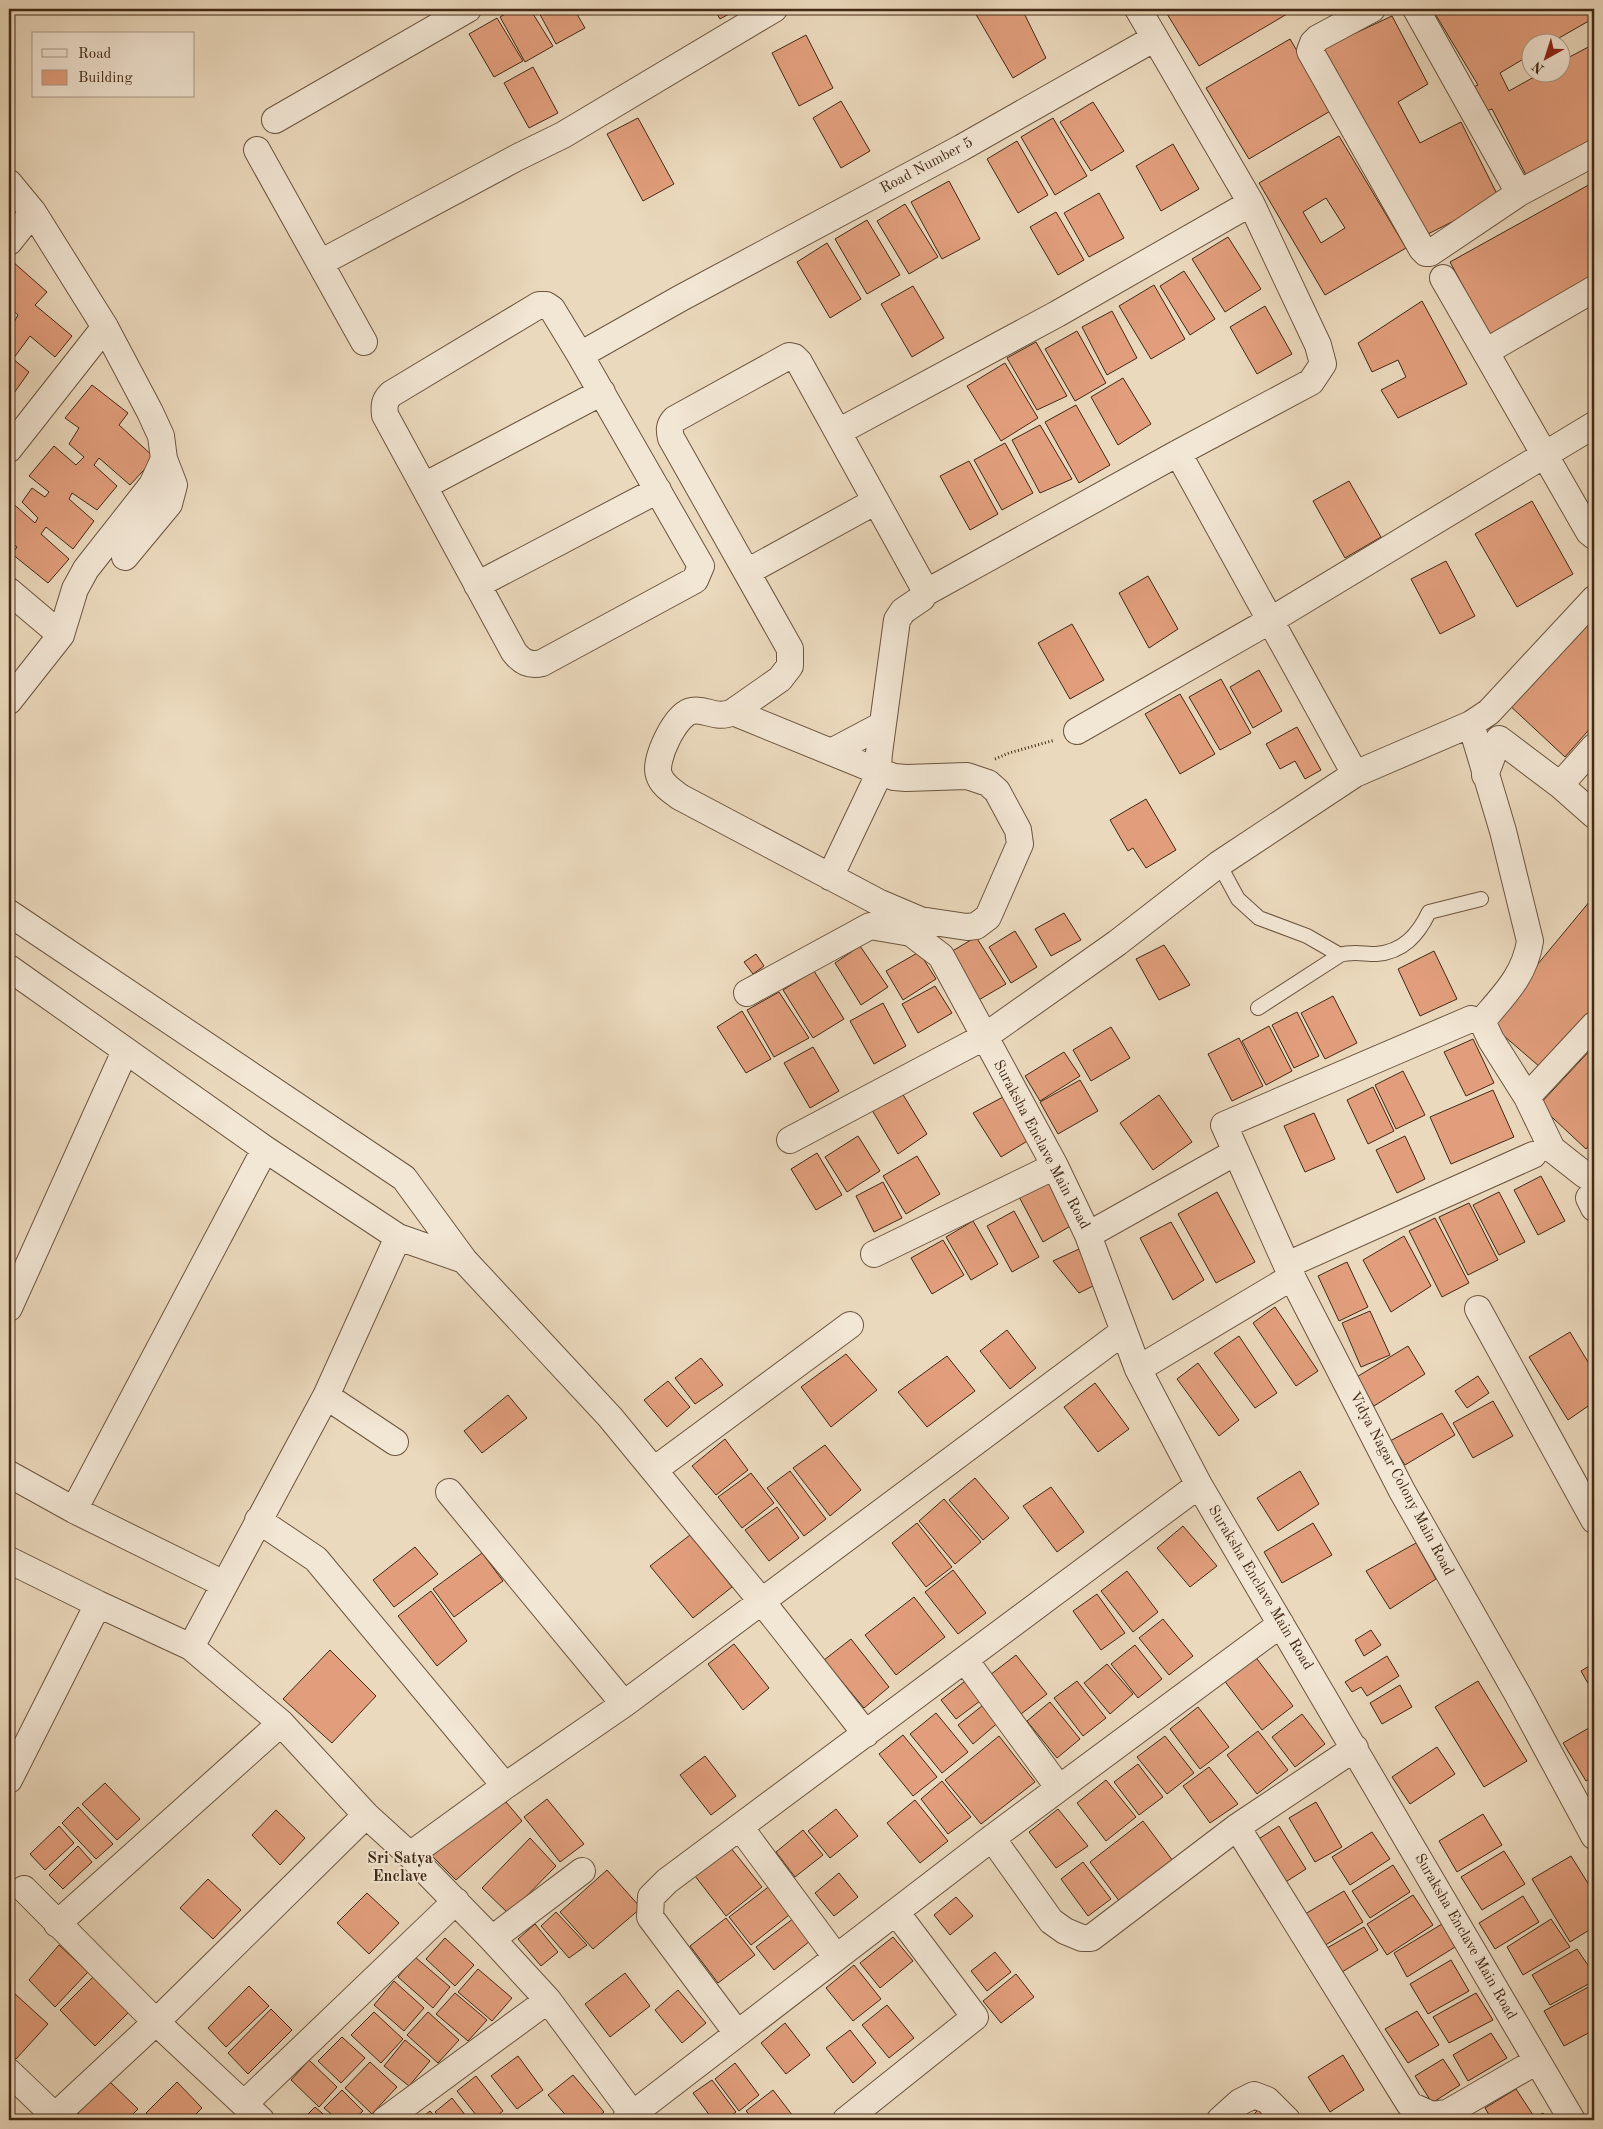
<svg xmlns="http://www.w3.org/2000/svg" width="1603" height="2129" viewBox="0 0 1603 2129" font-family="'Old Standard TT',serif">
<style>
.building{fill:#e29e7c;stroke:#422915;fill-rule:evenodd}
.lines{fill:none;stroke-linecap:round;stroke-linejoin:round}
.lane-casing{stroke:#6c553f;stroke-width:16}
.street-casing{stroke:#6c553f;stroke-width:28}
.path{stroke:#422915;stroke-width:3;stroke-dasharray:1 2.5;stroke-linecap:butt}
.lane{stroke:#f2e6d4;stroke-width:14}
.street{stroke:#f2e6d4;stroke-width:26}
.labels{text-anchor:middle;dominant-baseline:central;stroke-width:4;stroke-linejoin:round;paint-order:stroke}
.street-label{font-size:15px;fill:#422915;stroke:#f2e6d4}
.neighbourhood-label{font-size:16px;font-weight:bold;fill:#422915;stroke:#f2e6d4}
</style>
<rect width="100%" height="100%" fill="#ebd9bd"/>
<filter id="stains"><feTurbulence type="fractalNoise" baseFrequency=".004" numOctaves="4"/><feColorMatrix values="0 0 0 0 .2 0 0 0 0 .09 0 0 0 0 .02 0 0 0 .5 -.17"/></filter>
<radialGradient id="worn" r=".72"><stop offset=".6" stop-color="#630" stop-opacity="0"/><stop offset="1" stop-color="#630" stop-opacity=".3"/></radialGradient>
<path class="building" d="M514,9H530L553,46L525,62L500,17Z
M537,9H574L585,28L556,44Z
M714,9H738L720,19Z
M978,9H1022L1046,58L1013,78L974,11Z
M1164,9H1284L1287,14L1199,66Z
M1440,9H1594V18L1552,42H1530V55L1500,73L1509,91L1543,72H1560V62L1594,44V138L1527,177L1492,109L1486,111L1471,88L1478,85L1434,12Z
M1392,16L1428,84L1398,102L1420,143L1461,122L1499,198L1428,234L1319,50Z
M497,18L523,61L494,77L469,34Z
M806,35L833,88L799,106L772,53Z
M1290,39L1332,110L1249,159L1206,88Z
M533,67L558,113L529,128L504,83Z
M841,101L870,151L841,168L813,118Z
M1093,102L1124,151L1091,171L1060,122Z
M638,118L674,184L643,201L607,134Z
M1053,118L1087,176L1055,195L1021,137Z
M1339,136L1406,248L1325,295L1259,183ZM1326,198L1345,228L1321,243L1303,212Z
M1017,141L1048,195L1018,213L987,159Z
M1173,144L1199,189L1161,211L1136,166Z
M949,181L980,239L942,259L911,202Z
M1594,182V280L1491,338L1450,262Z
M1099,193L1124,238L1089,257L1064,213Z
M905,204L938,257L909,274L877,221Z
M1056,212L1084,260L1058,275L1030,227Z
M867,220L900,275L867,294L835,239Z
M1228,237L1261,289L1225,312L1192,259Z
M827,243L861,299L830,318L797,262Z
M12,261L47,292L35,305L72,336L55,357L30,336L13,359L29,372L9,400V318L14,322L18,315L9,307V266Z
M1184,271L1215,319L1190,335L1160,286Z
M1154,285L1185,339L1151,359L1119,306Z
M913,286L944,338L912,357L881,304Z
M1422,301L1467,384L1398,418L1381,390L1406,377L1398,360L1372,372L1358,343Z
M1265,306L1292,354L1257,374L1230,327Z
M1112,311L1137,358L1107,375L1082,327Z
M1077,331L1106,383L1075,401L1045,349Z
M1036,342L1067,396L1037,410L1007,358Z
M1005,363L1038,418L1001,441L967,386Z
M1123,378L1151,424L1118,445L1091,397Z
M92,385L128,413L119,425L155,458L130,485L99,458L94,465L117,486L97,510L72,493L69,499L94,521L73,549L46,527L41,534L69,559L48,583L12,554L17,547L9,541V500L35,523L38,518L22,502L32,488L45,497L49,492L29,476L54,446L76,465L84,457L69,444L79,428L65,418Z
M1076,405L1110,465L1079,483L1045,422Z
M1040,425L1072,479L1040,493L1012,440Z
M1005,443L1033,493L1002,510L974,460Z
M969,461L998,514L970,530L940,476Z
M1349,481L1381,537L1345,558L1313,501Z
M1532,501L1573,574L1517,607L1475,534Z
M1446,561L1475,616L1440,634L1411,579Z
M1148,576L1178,629L1149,648L1119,593Z
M1594,608V724L1565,757L1507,703Z
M1072,624L1104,680L1070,699L1038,643Z
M1259,670L1282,711L1253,728L1230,687Z
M1221,679L1251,733L1220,750L1189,697Z
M1180,694L1215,754L1180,774L1145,714Z
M1297,727L1321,770L1305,779L1295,761L1280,769L1266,744Z
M1146,799L1176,850L1146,868L1133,848L1128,851L1110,820Z
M1590,901L1594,904V1009L1540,1067L1489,1023Z
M1064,913L1081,940L1051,956L1035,929Z
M1015,931L1037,967L1011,983L989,947Z
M976,937L1006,984L977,1001L949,953Z
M1164,945L1190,985L1159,1000L1136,959Z
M860,946L888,987L861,1005L835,963Z
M1434,951L1457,999L1420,1016L1398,969Z
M919,952L936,979L903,1000L886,971Z
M756,954L764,966L753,974L744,962Z
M814,971L844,1019L813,1038L783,990Z
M935,986L952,1013L918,1033L902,1004Z
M779,992L809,1038L774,1057L747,1010Z
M1333,996L1357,1043L1325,1059L1301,1013Z
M883,1003L906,1046L874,1064L850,1021Z
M742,1011L771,1059L746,1073L717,1027Z
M1297,1012L1319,1056L1294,1068L1272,1025Z
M1269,1026L1292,1071L1266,1085L1242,1041Z
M1111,1027L1130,1058L1091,1081L1073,1050Z
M1239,1038L1263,1086L1232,1101L1208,1054Z
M1473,1039L1494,1083L1466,1096L1444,1052Z
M1594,1046V1140L1586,1149L1539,1105Z
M813,1047L839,1091L810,1108L784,1063Z
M1064,1052L1080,1076L1040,1101L1025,1076Z
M1403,1071L1425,1115L1396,1129L1375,1085Z
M1080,1080L1098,1111L1058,1134L1040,1102Z
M1373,1087L1394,1131L1368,1144L1347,1100Z
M1493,1090L1514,1137L1451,1164L1430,1117Z
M902,1093L927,1134L898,1154L872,1110Z
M1159,1095L1192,1142L1153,1170L1120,1123Z
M1003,1097L1029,1140L1001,1157L973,1113Z
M1314,1113L1335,1159L1305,1172L1284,1126Z
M858,1136L880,1171L847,1192L825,1157Z
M1405,1136L1425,1179L1397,1193L1376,1150Z
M817,1153L842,1195L816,1210L791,1169Z
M917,1156L940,1194L906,1214L883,1176Z
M1541,1176L1565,1221L1538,1235L1514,1190Z
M1047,1178L1074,1224L1043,1242L1017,1193Z
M883,1182L902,1218L874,1232L856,1196Z
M1217,1192L1255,1262L1216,1283L1178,1214Z
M1499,1192L1525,1242L1499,1255L1473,1205Z
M1469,1203L1498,1260L1468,1275L1439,1217Z
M1014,1211L1039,1257L1012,1272L987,1226Z
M1435,1218L1469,1283L1442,1297L1409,1231Z
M973,1221L998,1264L971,1280L946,1237Z
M1171,1222L1204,1280L1173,1300L1140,1238Z
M1404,1236L1431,1286L1391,1312L1363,1260Z
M943,1240L964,1275L932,1294L911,1258Z
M1079,1249L1095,1285L1079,1293L1053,1261Z
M1347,1262L1368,1307L1339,1321L1318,1276Z
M1275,1307L1318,1371L1296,1386L1253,1323Z
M1370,1311L1390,1355L1361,1367L1342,1323Z
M1007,1330L1036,1368L1010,1389L980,1351Z
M1570,1332L1594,1372V1402L1568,1420L1529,1357Z
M1239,1336L1277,1393L1255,1408L1214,1353Z
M1408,1346L1425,1374L1374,1406L1355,1378Z
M846,1354L877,1390L831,1427L801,1387Z
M947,1356L975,1391L927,1427L898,1392Z
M701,1358L723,1385L695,1404L675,1378Z
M1198,1363L1239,1420L1219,1436L1177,1379Z
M1478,1376L1489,1393L1467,1408L1455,1391Z
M668,1381L690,1407L667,1427L644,1400Z
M1095,1383L1129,1429L1098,1452L1064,1407Z
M508,1395L527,1418L482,1453L464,1431Z
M1493,1401L1513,1436L1473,1458L1453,1423Z
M1442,1413L1455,1435L1405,1465L1390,1441Z
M725,1439L748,1470L716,1495L692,1466Z
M825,1445L861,1490L830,1516L793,1468Z
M790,1471L826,1519L804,1536L767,1488Z
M1300,1471L1319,1504L1278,1531L1257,1498Z
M751,1473L774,1503L742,1528L718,1497Z
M975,1478L1009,1518L983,1540L949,1500Z
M1051,1487L1084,1532L1057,1552L1023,1506Z
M944,1499L981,1542L955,1564L919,1521Z
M777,1507L799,1538L769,1561L745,1530Z
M917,1523L952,1567L926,1587L892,1543Z
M1313,1523L1332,1555L1282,1583L1264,1552Z
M1183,1526L1217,1566L1190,1587L1157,1548Z
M690,1535L732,1587L693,1618L650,1566Z
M1416,1543L1436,1579L1390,1609L1366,1571Z
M415,1547L438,1574L394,1607L373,1580Z
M482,1553L503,1581L454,1617L433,1589Z
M953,1570L986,1613L958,1634L925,1592Z
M1127,1571L1158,1612L1133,1632L1101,1591Z
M431,1591L467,1641L437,1666L398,1616Z
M1097,1594L1125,1633L1101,1650L1073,1611Z
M914,1597L945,1637L896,1675L865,1635Z
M1163,1619L1193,1656L1169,1675L1139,1638Z
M1371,1630L1381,1645L1364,1656L1355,1640Z
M851,1639L889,1687L864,1708L824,1660Z
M734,1644L769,1688L743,1710L708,1664Z
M1135,1645L1162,1679L1138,1698L1111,1664Z
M330,1650L376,1696L332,1743L283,1699Z
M1016,1655L1047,1694L1021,1714L990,1675Z
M1254,1655L1293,1706L1262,1730L1223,1679Z
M1387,1656L1399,1676L1367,1696L1361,1687L1352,1692L1345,1682Z
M1594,1663V1694L1581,1671Z
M1107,1664L1133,1694L1110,1714L1084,1683Z
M969,1678L984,1698L956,1719L941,1700Z
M1077,1681L1106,1718L1083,1736L1054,1698Z
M1478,1681L1527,1761L1484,1787L1435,1707Z
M1400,1685L1412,1707L1382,1724L1370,1703Z
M987,1702L1001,1720L973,1744L958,1725Z
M1050,1702L1080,1739L1057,1758L1027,1721Z
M1198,1707L1229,1747L1200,1769L1170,1729Z
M936,1713L968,1752L942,1773L910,1734Z
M1302,1714L1325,1744L1295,1767L1272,1737Z
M1594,1725V1776L1586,1781L1563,1743Z
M1258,1731L1288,1770L1257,1794L1227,1755Z
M903,1735L937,1777L913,1796L879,1754Z
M999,1736L1035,1782L981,1824L945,1780Z
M1165,1736L1194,1773L1167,1794L1137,1757Z
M1437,1747L1455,1774L1410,1804L1392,1777Z
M705,1756L736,1796L711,1815L680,1775Z
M1138,1764L1163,1797L1139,1815L1114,1782Z
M1209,1767L1238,1804L1210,1823L1183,1786Z
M1106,1780L1136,1817L1106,1841L1077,1803Z
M942,1781L971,1817L948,1834L921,1799Z
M105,1783L140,1819L117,1840L82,1804Z
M501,1796L522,1821L456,1880L432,1856Z
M547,1799L584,1844L560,1862L524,1817Z
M915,1800L948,1841L920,1863L887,1823Z
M1316,1802L1342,1847L1315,1862L1289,1818Z
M78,1807L113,1844L96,1859L62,1823Z
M836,1809L858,1836L830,1858L808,1831Z
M1058,1809L1088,1846L1056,1868L1029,1832Z
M276,1810L305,1838L280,1865L252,1835Z
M1483,1814L1502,1845L1457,1872L1439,1841Z
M1143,1821L1173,1861L1120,1902L1090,1862Z
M59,1826L74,1843L45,1870L30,1854Z
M1279,1826L1306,1869L1284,1883L1257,1840Z
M803,1830L823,1855L795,1877L776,1852Z
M1372,1832L1390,1859L1350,1885L1332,1857Z
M530,1838L556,1866L509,1914L482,1888Z
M78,1846L92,1862L63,1889L49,1875Z
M730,1847L762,1887L726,1916L695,1876Z
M1504,1851L1525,1884L1482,1910L1461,1877Z
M1571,1856L1594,1893V1927L1570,1942L1532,1879Z
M1083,1862L1111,1899L1088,1916L1061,1879Z
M1393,1865L1410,1892L1370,1918L1352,1891Z
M607,1870L641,1908L593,1949L560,1912Z
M839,1873L858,1897L834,1916L815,1893Z
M208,1879L241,1910L213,1939L180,1908Z
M771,1885L793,1912L751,1945L729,1917Z
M1344,1891L1363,1922L1319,1949L1300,1917Z
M367,1893L399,1923L369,1954L337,1923Z
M1413,1895L1433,1925L1387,1955L1367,1924Z
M1523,1896L1539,1922L1495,1949L1479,1923Z
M956,1897L973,1916L950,1935L934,1915Z
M556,1912L587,1945L569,1958L541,1926Z
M798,1915L815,1937L774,1970L756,1947Z
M726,1918L755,1955L718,1983L690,1946Z
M1551,1919L1570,1947L1523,1975L1507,1947Z
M535,1924L558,1952L541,1966L518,1939Z
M1442,1924L1455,1947L1407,1977L1394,1953Z
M1364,1927L1378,1950L1342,1972L1327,1948Z
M893,1937L913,1961L880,1988L860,1963Z
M445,1938L474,1965L455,1986L426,1959Z
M59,1945L88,1972L55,2007L29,1980Z
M1577,1949L1594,1974V1981L1550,2005L1532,1975Z
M995,1952L1011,1972L987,1991L971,1971Z
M415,1957L450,1987L433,2008L398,1977Z
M1451,1960L1469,1991L1428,2014L1410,1984Z
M854,1965L881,1999L853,2021L826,1988Z
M478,1969L512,1998L492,2021L458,1992Z
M625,1973L650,2006L610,2037L585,2004Z
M1016,1974L1034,1997L1001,2023L983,2001Z
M94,1976L129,2012L95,2046L60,2010Z
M394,1981L424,2008L404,2031L374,2005Z
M1594,1984V2030L1564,2046L1544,2011Z
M249,1986L269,2006L226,2047L208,2028Z
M678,1990L706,2023L682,2043L655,2010Z
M14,1993L48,2024L16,2059L9,2052V1998Z
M455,1993L487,2020L468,2041L436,2014Z
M1476,1993L1493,2020L1449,2043L1433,2017Z
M887,2005L914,2038L889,2058L862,2025Z
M271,2009L292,2030L248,2074L228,2053Z
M1417,2011L1439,2045L1408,2063L1385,2029Z
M374,2012L403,2039L381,2063L351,2035Z
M428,2012L459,2040L438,2063L407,2035Z
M785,2023L810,2055L786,2074L761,2043Z
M850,2030L876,2063L853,2083L826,2048Z
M1491,2033L1507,2058L1468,2081L1453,2055Z
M342,2037L365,2058L341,2083L318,2061Z
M405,2040L430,2061L409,2086L384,2066Z
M1343,2055L1364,2090L1330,2112L1308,2077Z
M518,2056L543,2090L517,2109L491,2076Z
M1443,2059L1460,2085L1432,2103L1415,2076Z
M309,2060L337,2087L319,2107L291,2080Z
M370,2062L397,2087L372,2114L345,2088Z
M735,2063L759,2095L739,2111L715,2079Z
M573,2075L604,2112L594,2120H570L548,2095Z
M476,2076L503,2111L492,2120H480L457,2091Z
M712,2080L736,2112L725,2120H713L693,2093Z
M109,2081L138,2109L127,2120H86L78,2113Z
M177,2082L202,2108L190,2120H153L146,2113Z
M1516,2089L1533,2115L1525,2120H1492L1485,2108Z
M342,2090L363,2111L353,2120H338L324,2108Z
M773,2090L796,2120H754L746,2111Z
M452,2098L469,2120H442L435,2112Z
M315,2107L330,2120H302Z
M1260,2108L1272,2120H1248Z
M430,2111L438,2120H419Z
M1543,2113L1548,2120H1531Z"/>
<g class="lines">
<g class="lane-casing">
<path id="lane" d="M1219,864L1238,899L1259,918L1307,936L1340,955
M1258,1008L1340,955C1352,951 1363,954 1376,954C1403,952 1418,935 1429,912L1481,899"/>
</g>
<g class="street-casing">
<path id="street" d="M1372,9L1318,38L1313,43L1310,51L1422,249L1426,253H1430L1519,193
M1416,9L1519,193L1594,153
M275,120L468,9
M257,150L364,342
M9,183L33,212L105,327L150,412L161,436L164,459L152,485L86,569L75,589L61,635L9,701
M9,242L33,212
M320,263L518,157L563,135L774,9
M1443,278L1589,532L1594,536
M1487,351L1594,289
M580,355L552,309L546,305H539L391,394C384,401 384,406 385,415L514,652C522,662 529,666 542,663L695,580L701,566L580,355L681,298L961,148L1155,38
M789,356L794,357L799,362L924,588L922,598L903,611L897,620L879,753L878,766L880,772L894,777L906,778L967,776L988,783L997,791L1018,830L1020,844L988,917L976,926L967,927L920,920L880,903L680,797C672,791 662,785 659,775C653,761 676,713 692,711C707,708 715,720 733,712L780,679L790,666V649L671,438C669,430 669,425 675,419Z
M838,432L1057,314L1251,203
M9,449L105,327
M1178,453L1355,774
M424,486L602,392
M125,557L169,504L174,485L164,459
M747,572L876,501
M477,585L658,490
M9,591L61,635
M925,593L1178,453L1311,382L1323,364L1318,345L1251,203L1138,9
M733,712L880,772L830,877
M1471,724L1503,831L1530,941C1525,975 1504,995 1482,1021L1491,1040L1527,1097L1552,1149L1585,1175H1594
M1077,731L1271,620L1594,425
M831,752L882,725
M1485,775L1499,739L1560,785L1594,815
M1560,785L1594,747
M9,913L404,1178L464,1260L610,1417L763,1603L866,1734
M9,968L265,1149L398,1237L464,1260
M747,993L870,926L911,933L941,956L1055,1166L1088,1235L1138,1369L1199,1485L1572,2120
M1471,1019L1224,1125L1292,1277L1402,1491L1518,1695L1594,1836
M1527,1097L1594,1025
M790,1140L984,1037L1117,943L1219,864L1355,774L1471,724L1489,712L1594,599
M1589,1198L1594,1208
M1088,1235L1236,1152
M874,1254L1055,1166
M1287,1265L1533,1155
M9,1308L125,1051
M1478,1309L1594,1520
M1138,1369L1292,1277
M326,1396L398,1237
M654,1470L850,1325
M9,1474L74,1510L224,1584
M449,1492L624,1704
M74,1510L265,1149
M258,1520L316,1559L505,1786
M9,1560L98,1604L191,1647L281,1723L366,1815L410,1855L492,1939L548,2000L637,2120
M191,1647L326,1396L395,1442
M965,1660L1059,1788
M9,1780L98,1604
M740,1827L836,1957
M1237,1827L1410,2105L1432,2115L1447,2113L1537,2061
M992,1838L1051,1921L1065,1931L1082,1938H1091L1237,1827L1355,1748
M410,1855L505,1786L624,1704L1123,1332
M24,1889L156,2022L261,2120
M57,1924L281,1723
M492,1939L582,1871
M737,2033L650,1917L651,1897L667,1881L1199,1485
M9,2072L59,2120
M244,2104L456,1901
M55,2116L156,2022L366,1815
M385,2120L548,2000
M625,2120L992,1838L1281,1624
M846,2120L975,2017L896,1912
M1220,2120L1240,2102L1254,2095L1267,2100L1287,2120"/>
</g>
<path class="path" d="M995,759L1009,753L1055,740"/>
<use href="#lane" class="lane"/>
<use href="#street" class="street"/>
</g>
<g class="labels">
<g class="street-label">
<text transform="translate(927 166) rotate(-28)">Road Number 5</text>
<text transform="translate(1041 1145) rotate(62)">Suraksha Enclave Main Road</text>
<text transform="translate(1401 1484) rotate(62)">Vidya Nagar Colony Main Road</text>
<text transform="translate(1260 1588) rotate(59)">Suraksha Enclave Main Road</text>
<text transform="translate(1465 1937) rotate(60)">Suraksha Enclave Main Road</text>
</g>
<g class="neighbourhood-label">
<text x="400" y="1859">Sri Satya<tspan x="400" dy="18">Enclave</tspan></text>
</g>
</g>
<rect width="1603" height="2129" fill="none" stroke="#ebd9bd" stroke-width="30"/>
<rect x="10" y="10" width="1583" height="2109" fill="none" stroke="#422915" stroke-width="2.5"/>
<rect x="15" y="15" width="1573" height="2099" fill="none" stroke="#422915"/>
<rect x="32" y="32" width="162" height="65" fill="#f2e6d4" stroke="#ac9a88"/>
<rect x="42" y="49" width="25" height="8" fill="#f2e6d4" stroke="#ac9a88"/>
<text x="78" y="58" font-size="15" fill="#422915">Road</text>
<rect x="42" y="70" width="25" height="15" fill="#e29e7c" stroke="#ac9a88"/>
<text x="78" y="82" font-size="15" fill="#422915">Building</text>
<g transform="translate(1546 58) rotate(219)"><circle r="24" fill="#f2e6d4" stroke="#ac9a88"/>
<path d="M0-4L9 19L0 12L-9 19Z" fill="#8f2418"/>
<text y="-8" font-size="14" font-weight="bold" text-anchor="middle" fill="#422915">N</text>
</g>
<rect width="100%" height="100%" filter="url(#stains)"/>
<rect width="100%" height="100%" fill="url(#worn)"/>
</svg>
